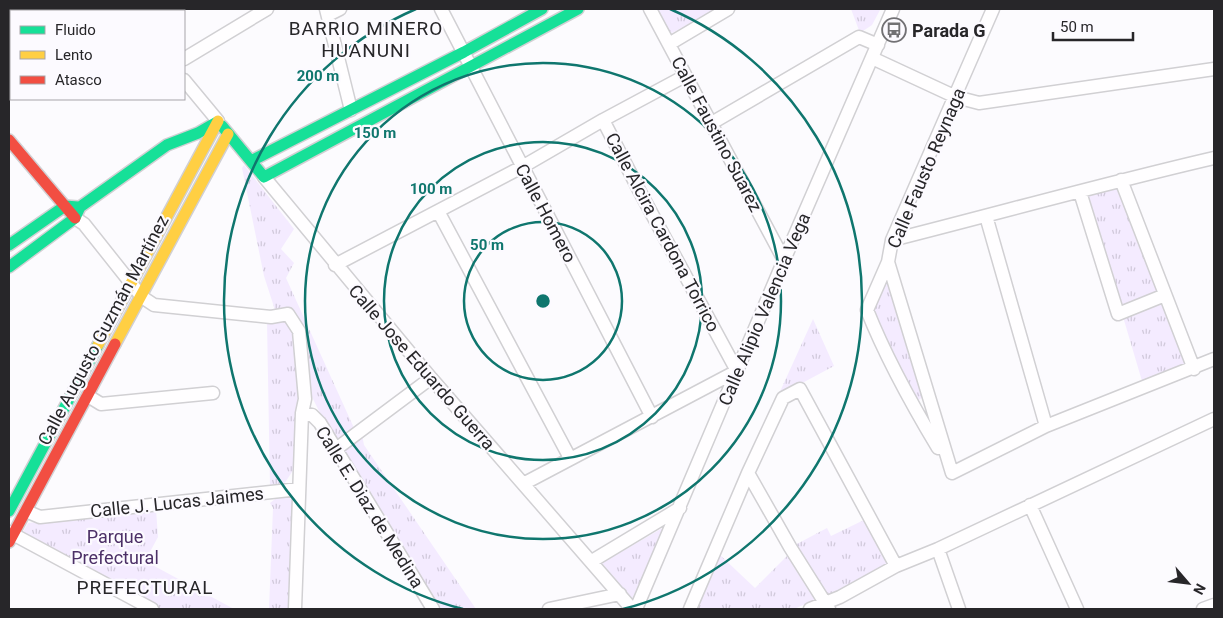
<svg xmlns="http://www.w3.org/2000/svg" width="1223" height="618" viewBox="0 0 1223 618" font-family="Roboto,sans-serif">
<style>
.grass{fill:url(#grass-tufts)}
.lines{fill:none;stroke-linecap:round;stroke-linejoin:round}
.street-casing{stroke:#d1d0d3;stroke-width:15}
.fast-casing{stroke:#d1d0d3;stroke-width:14}
.slow-casing{stroke:#d1d0d3;stroke-width:14}
.jam-casing{stroke:#d1d0d3;stroke-width:14}
.street{stroke:#fffeff;stroke-width:12}
.fast{stroke:#16e098;stroke-width:11}
.slow{stroke:#ffcf43;stroke-width:11}
.jam{stroke:#f24e42;stroke-width:11}
.ring{fill:none;stroke:#0f766e;stroke-width:2.5}
.labels{text-anchor:middle;dominant-baseline:central;stroke-width:4.5;stroke-linejoin:round;paint-order:stroke}
.poi-label{font-size:18px;font-weight:bold;fill:#272629;stroke:#fcfaff;text-anchor:start}
.street-label{font-size:18px;fill:#272629;stroke:#fcfaff}
.park-label{font-size:18px;fill:#4c3067;stroke:#fcfaff}
.neighbourhood-label{font-size:19px;letter-spacing:1px;fill:#272629;stroke:#fcfaff}
.centre{fill:#0f766e;stroke:#fcfaff;stroke-width:2.5}
.ring-label{font-size:15px;text-anchor:middle;font-weight:bold;fill:#0f766e;stroke:#fcfaff;stroke-width:4.5;stroke-linejoin:round;paint-order:stroke}
</style>
<defs>
<pattern id="grass-tufts" width="24" height="20" patternUnits="userSpaceOnUse" patternTransform="scale(1.25)"><rect width="24" height="20" fill="#f4ebff"/><path d="M3 7l-1-3M5 7V3M7 7l1-3M15 17l-1-3M17 17v-4M19 17l1-3" fill="none" stroke="#d1c9db"/></pattern>
</defs>
<rect width="100%" height="100%" fill="#fcfbfe"/>
<path class="grass" d="M656,9H717L672,33L669,32Z
M851,9H880V10L872,25L860,33Z
M244,165L294,229L281,249L294,263L286,278L354,428L339,439L332,437L311,395L306,363L305,332L291,307L275,310L264,276L242,168Z
M1118,187L1187,364L1142,381L1087,195Z
M886,280L889,282L923,397L917,401L913,399L872,309Z
M813,319L834,366L778,396Z
M284,320L295,333L300,401L294,469L284,484L270,487L267,322Z
M362,435L364,445L476,609H442L344,455L346,447Z
M279,496L290,498L295,503L291,609H269L273,508L270,503Z
M156,509L158,537L145,561L234,609H161L22,534L28,523Z
M866,519L892,564L827,597L795,545L827,528L831,536Z
M666,526L632,599L602,563Z
M789,554L819,598L794,609H696L720,555L755,588Z"/>
<g class="lines">
<g class="street-casing">
<path id="street" d="M125,9L127,11
M326,9L351,110
M441,9L652,417
M650,9L784,260
M993,9L892,240L888,262L952,473L1046,426L1214,359
M84,11L88,9
M328,15L340,9
M669,44L728,9
M872,58L956,97L979,103L1214,69
M184,59L267,9
M9,63L11,62
M184,80L218,121
M603,120L640,192L737,371
M710,124L859,37L878,45
M264,177L431,378L632,609
M1121,180L1194,369
M1080,192L1118,314L1165,295
M438,211L570,458
M986,216L1046,426
M75,218L84,224L142,297L154,305L271,317L288,314L299,331L305,399L302,413L295,609
M892,240C999,213 1106,183 1214,158
M888,262L867,310C886,358 911,403 938,448
M335,265L522,167L603,120L685,76
M88,396L101,404L213,393
M302,413L312,415L320,423L433,609
M336,449L431,378
M748,473L790,547L829,609
M523,484L737,371
M1030,505L1077,609
M26,511L40,517L299,489
M9,532L152,609
M938,549L959,609
M592,561L680,508
M549,609L620,594
M636,609L784,260L893,9
M690,609L748,473L783,398L800,389L896,566
M810,609L840,597L896,566L938,549L1214,419
M1203,609L1214,605"/>
</g>
<g class="fast-casing">
<path id="fast" d="M222,126L264,177L578,9
M251,161L464,52L542,9
M9,245L65,206L78,207
M9,267L75,218L80,207L167,145L198,133L217,122
M9,511L98,345"/>
</g>
<g class="slow-casing">
<path id="slow" d="M115,344L228,134
M98,345L218,121"/>
</g>
<g class="jam-casing">
<path id="jam" d="M9,140L75,218
M9,542L115,344"/>
</g>
<use href="#street" class="street"/>
<use href="#fast" class="fast"/>
<use href="#slow" class="slow"/>
<use href="#jam" class="jam"/>
</g>
<g class="ring">
<circle cx="543" cy="301" r="79"/>
<circle cx="543" cy="301" r="159"/>
<circle cx="543" cy="301" r="238"/>
<path d="M463 609A318 318 0 0 1 416 9M670 9A318 318 0 0 1 623 609"/>
</g>
<defs>
<g id="bus-ring" transform="scale(1.25)"><circle r="9.5" fill="#fcfaff" stroke="#727174" stroke-width="1.5"/><path d="M-5-6H5V4H4V6H2V4H-2V6H-4V4H-5ZM-3.5-4V0h7V-4ZM-3.5 1.2v1.5H-2V1.2ZM2 1.2v1.5H3.5V1.2Z" fill="#727174"/></g>
</defs>
<g fill-rule="evenodd">
<use href="#bus-ring" x="894" y="30"/>
</g>
<g class="labels">
<g class="poi-label">
<text x="912" y="30">Parada G</text>
</g>
<g class="street-label">
<text transform="translate(717 134) rotate(62)">Calle Faustino Suarez</text>
<text transform="translate(926 168) rotate(-67)">Calle Fausto Reynaga</text>
<text transform="translate(546 213) rotate(62)">Calle Homero</text>
<text transform="translate(663 232) rotate(62)">Calle Alcira Cardona Torrico</text>
<text transform="translate(764 309) rotate(-67)">Calle Alipio Valencia Vega</text>
<text transform="translate(103 330) rotate(-62)">Calle Augusto Guzmán Martínez</text>
<text transform="translate(422 367) rotate(49)">Calle Jose Eduardo Guerra</text>
<text transform="translate(177 502) rotate(-6)">Calle J. Lucas Jaimes</text>
<text transform="translate(370 507) rotate(58)">Calle E. Diaz de Medina</text>
</g>
<g class="park-label">
<text x="115" y="536">Parque<tspan x="115" dy="21">Prefectural</tspan></text>
</g>
<g class="neighbourhood-label">
<text x="366" y="28">BARRIO MINERO<tspan x="366" dy="22">HUANUNI</tspan></text>
<text x="145" y="587">PREFECTURAL</text>
</g>
</g>
<circle cx="543" cy="301" r="8" class="centre"/>
<g class="ring-label">
<text x="318" y="81">200 m</text>
<text x="375" y="138">150 m</text>
<text x="431" y="194">100 m</text>
<text x="487" y="250">50 m</text>
</g>
<rect width="1223" height="618" fill="none" stroke="#272629" stroke-width="20"/>
<rect x="10" y="10" width="175" height="90" fill="#fcfaff" stroke="#a7a5a9"/>
<rect x="20" y="26" width="25" height="8" fill="#16e098" stroke="#a7a5a9"/>
<text x="55" y="35" font-size="15" fill="#272629">Fluido</text>
<rect x="20" y="51" width="25" height="8" fill="#ffcf43" stroke="#a7a5a9"/>
<text x="55" y="60" font-size="15" fill="#272629">Lento</text>
<rect x="20" y="76" width="25" height="8" fill="#f24e42" stroke="#a7a5a9"/>
<text x="55" y="85" font-size="15" fill="#272629">Atasco</text>
<g transform="translate(1188 583) rotate(118)" stroke="#fcfaff" stroke-width="4" paint-order="stroke">
<path d="M0-4L9 19L0 12L-9 19Z" fill="#272629"/>
<text y="-8" font-size="14" font-weight="bold" text-anchor="middle" fill="#272629">N</text>
</g>
<path d="M1053 32v8h80v-8" fill="none" stroke="#272629" stroke-width="2.5"/>
<text x="1060" y="32" font-size="15" fill="#272629" stroke="#fcfaff" stroke-width="4" paint-order="stroke">50 m</text>
</svg>
